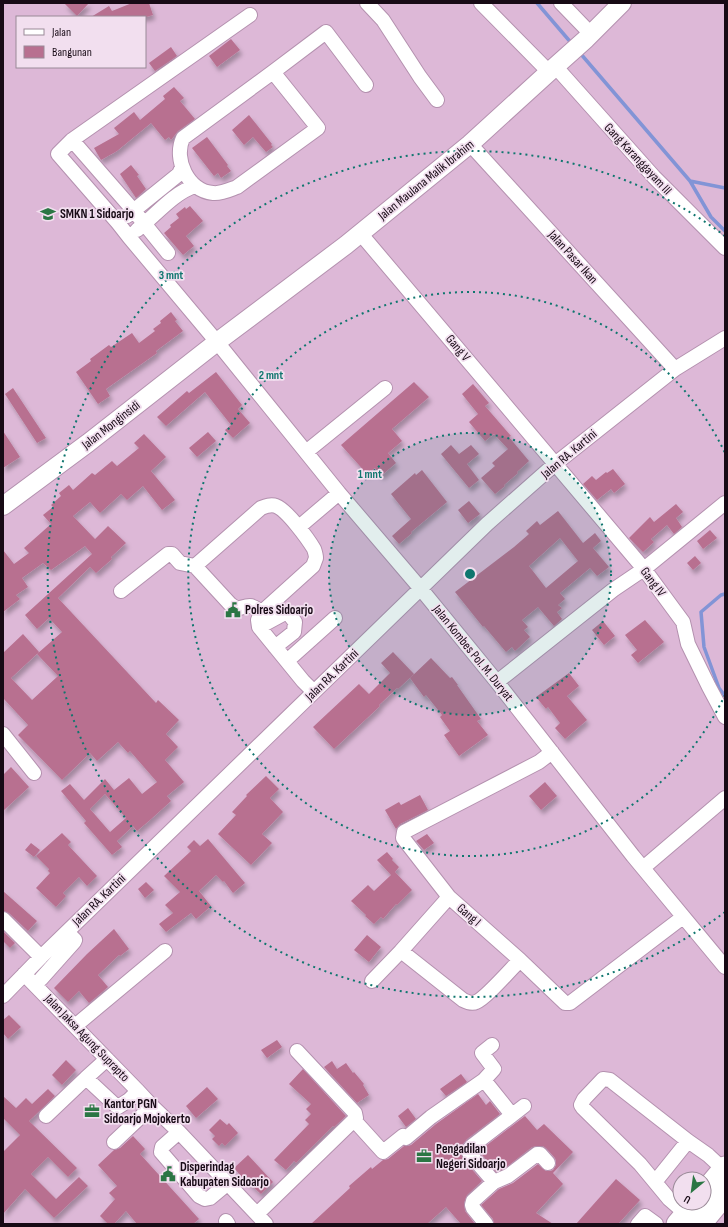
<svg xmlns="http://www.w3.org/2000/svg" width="728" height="1227" viewBox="0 0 728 1227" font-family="'Sofia Sans Condensed',sans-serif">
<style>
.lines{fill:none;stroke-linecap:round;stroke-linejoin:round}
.stream{stroke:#8294d6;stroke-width:3.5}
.building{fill:#b87090;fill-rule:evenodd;filter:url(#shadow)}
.minor-casing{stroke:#b491af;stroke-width:16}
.major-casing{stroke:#b491af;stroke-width:20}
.highway-casing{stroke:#b491af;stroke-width:23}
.minor{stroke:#fff;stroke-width:14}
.major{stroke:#fff;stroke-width:18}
.highway{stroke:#fff;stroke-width:21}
.ring{fill:none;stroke:#0f766e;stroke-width:2;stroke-dasharray:2 4}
.labels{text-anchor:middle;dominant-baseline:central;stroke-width:3.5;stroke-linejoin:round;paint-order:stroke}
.street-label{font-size:13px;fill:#170a15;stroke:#f2dfef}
.poi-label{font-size:13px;font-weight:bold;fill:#170a15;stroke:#f2dfef;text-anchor:start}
.centre{fill:#0f766e;stroke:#f2dfef;stroke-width:2}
.ring-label{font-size:12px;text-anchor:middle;font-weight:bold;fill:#0f766e;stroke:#f2dfef;stroke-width:3.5;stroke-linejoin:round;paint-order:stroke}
</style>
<defs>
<filter id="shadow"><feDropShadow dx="2.5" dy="4.5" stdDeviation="2" flood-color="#0004"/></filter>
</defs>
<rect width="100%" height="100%" fill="#ddb8d7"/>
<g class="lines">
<path class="stream" d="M537,3L573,45
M580,53L690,181L725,188
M690,181L711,217L725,231
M725,594L721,595L701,612L704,647L719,688L725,696"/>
</g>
<path class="building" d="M64,3H89L77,16Z
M132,3H149L153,15L146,17H91L109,6L112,11Z
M231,39L240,50L217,67L209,56Z
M171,47L177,56L155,71L149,63Z
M174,87L184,98L180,101L195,119L178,131L171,140L169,137L165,140L151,123L117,151L101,160L94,148L119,134L114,128L134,112L140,120L165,99L163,96Z
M249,115L272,144L271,145L273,147L266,152L253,137L244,145L232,130Z
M207,137L228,165L227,166L231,171L221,178L218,173L214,176L192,148Z
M131,165L139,175L137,176L146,189L136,198L120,174Z
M190,206L203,221L186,236L194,246L183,255L164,233L171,227L170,225L179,218L176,214L185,207L186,209Z
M171,312L177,320L175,321L183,331L156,351L157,353L106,389L110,396L98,404L76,372L91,361L90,359L109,345L111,347L132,333L139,343L155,331L153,329L161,323L160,321Z
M216,372L242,405L238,409L250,423L233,438L225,430L231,425L205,392L166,426L157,417L187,391L189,393Z
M414,382L429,397L392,429L402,441L388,453L396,463L381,476L375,468L367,474L341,445Z
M473,384L489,403L485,406L511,436L509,437L529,461L517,472L518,473L504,485L505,486L495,494L481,478L495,466L492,463L508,449L494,434L485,441L469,422L478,414L462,394Z
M13,388L46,438L37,443L5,394Z
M3,431L20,457L3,468Z
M208,432L216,441L197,457L189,448Z
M144,434L166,457L151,471L175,500L162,510L143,486L127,500L121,494L100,513L90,502L73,516L95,539L108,526L126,543L111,557L112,559L96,573L90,567L58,598L156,703L158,700L179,720L166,734L178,747L165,760L184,782L167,796L171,801L150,820L137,831L133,826L117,841L122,847L112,855L84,823L86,821L61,791L70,784L84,800L105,779L114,790L129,778L142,794L157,782L130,751L128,753L118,742L97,761L90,753L62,780L18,735L28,725L3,698V653L23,634L39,652L11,678L32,700L58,676L37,654L62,632L49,618L37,629L25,615L92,554L85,546L51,570L43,563L22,578L28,587L16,595L20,599L3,612V550L14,564L29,553L24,548L51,524L43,515L53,507L51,505L61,496L59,493L69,485L73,490L92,473L95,475L112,461L117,466L139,448L134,443ZM105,794L126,818L110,832L90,809Z
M451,445L459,454L471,445L479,454L467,464L479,480L469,488L441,454Z
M613,469L625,484L614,493L611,489L597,500L583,484L592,476L596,480L606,472L607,473Z
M422,470L447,502L411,532L412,533L399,544L392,536L411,519L391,494L415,473L416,475Z
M469,501L480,514L468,523L458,510Z
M676,504L683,512L676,518L682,527L674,534L667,525L651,539L654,542L643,552L629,538L650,517L654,522Z
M558,511L583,543L595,533L601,541L593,548L609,567L597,576L590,568L560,593L565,599L558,605L562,608L557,612L562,619L554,626L538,607L522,620L528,627L524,630L530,637L515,651L512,647L506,652L484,626L483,627L455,592L514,547L529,534L526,531L537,521L540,525ZM560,538L578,561L546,588L529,566Z
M710,530L717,538L703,549L697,541Z
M695,556L701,563L693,570L687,563Z
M645,620L664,642L638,663L631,655L637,650L625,635Z
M603,621L615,636L604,645L592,630Z
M393,652L414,674L398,689L397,688L379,705L380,706L334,749L313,727L359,684L369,694L390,673L381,663Z
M431,658L450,678L452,677L458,685H457L481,719L477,721L488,735L459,756L444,735L450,731L440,717L442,715L426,695L424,697L410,678Z
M569,673L579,686L567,696L587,720L565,739L555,728L560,723L548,707L546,709L536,697Z
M11,767L29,787L3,811V775Z
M266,776L279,789L270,798L283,812L262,834L272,843L251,865L218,834L236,815L232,812L247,796L246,795Z
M545,782L557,796L541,810L529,796Z
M420,795L428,810L400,824L396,829L385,810L399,802L401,805Z
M62,833L71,842L68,845L97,876L87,886L79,877L63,893L66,896L56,907L36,888L50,873L48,871L49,869L36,856Z
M427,834L434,843L424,850L416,841Z
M208,839L245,883L233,893L224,881L223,882L216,875L199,891L211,906L196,919L191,913L166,932L159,924L173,913L165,905L180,892L164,876L191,851L187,847L194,840L200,846Z
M31,843L40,850L34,857L25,850Z
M387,852L393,859L392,860L399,867L395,872L412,890L397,905L396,904L383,919L381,917L374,924L365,916L366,915L351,901L368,885L374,891L391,875L377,860Z
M146,882L154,890L145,898L138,889Z
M3,891L37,921L28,931L9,913L3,911Z
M114,929L129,949L120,956L119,955L98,975L108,987L89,1003L79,991L68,1002L54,988L87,954Z
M3,931L15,943L10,948L3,941Z
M367,935L381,947L369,962L354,950Z
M9,1015L21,1027L8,1039L3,1033V1020Z
M277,1040L282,1047L267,1058L261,1050Z
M66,1060L76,1070L62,1085L52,1075Z
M332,1061L337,1069L346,1063L353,1073L354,1072L364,1084L363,1085L369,1095L357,1103L324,1067Z
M303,1069L346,1116L334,1127L333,1126L296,1163L294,1161L286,1170L274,1160L309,1124L305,1120L311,1114L306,1109L311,1104L289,1084Z
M461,1074L467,1082L446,1096L440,1089Z
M207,1087L218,1099L196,1118L186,1106Z
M48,1089L55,1096L29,1121L77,1168L68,1177L48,1157L31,1174L56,1199L79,1177L88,1186L54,1218L25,1189L3,1214V1152L20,1135L3,1118V1096L16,1108L26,1098L32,1104Z
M478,1094L486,1105L490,1101L500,1114L467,1139L462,1145L461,1150L463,1159L482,1181L467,1195L464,1203L465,1211L475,1224H461L446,1207L427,1224H311L350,1188L349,1186L371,1167L372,1169L383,1160L388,1159L404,1146H407L411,1145L436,1124Z
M408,1108L416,1119L406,1127L398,1116Z
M525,1116L537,1130L544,1124L573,1152L553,1173L563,1184L536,1213L553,1224H494L493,1219L481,1205L499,1189L513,1183L538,1164L546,1171H550L553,1170L556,1165V1161L555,1158L546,1148L543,1146H537L532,1147L504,1169L496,1172L479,1151Z
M220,1119L227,1125L229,1123L238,1133L225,1146L222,1143L219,1146L212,1139L215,1136L209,1130Z
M133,1136L145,1149L140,1154L199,1219L193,1224H137L126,1211L114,1224H108L100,1216L115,1199L109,1193L117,1186L98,1165L114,1150L120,1148Z
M248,1155L273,1182L261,1194L241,1176L234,1168Z
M616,1179L640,1200L618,1224H576Z"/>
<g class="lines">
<g class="minor-casing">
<path id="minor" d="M367,3L383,20L420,77L437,100
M481,3L549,72
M561,3L591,34
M250,15L72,140L58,154L118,223L129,237L217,342L339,493L421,589L497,682L633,856L725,967
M555,66L654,177L725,248
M273,72L318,128L237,187C229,190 221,194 213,193C188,191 173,159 183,138L273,72L326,32L366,85
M72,140L134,211L168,253
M470,144L675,369
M127,216L179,174L182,167
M137,230C155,216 173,193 195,186
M360,233L644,569L683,622L688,644L709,687L725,717
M306,452L385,388
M299,527L339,493
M195,566L230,604C240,612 240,606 250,606C254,606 258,610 262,612
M121,591L168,554H172L180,563L195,566L261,508C266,506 271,504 276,506C287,510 308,539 314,549C315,552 316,555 316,558L313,566L262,612L258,620L259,627L303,681L314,692
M259,627L283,614H289L295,622L294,632L275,647
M287,661L335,618
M497,682L613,590L644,569L725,503
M3,734L34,773
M552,752L539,762L404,832L403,838L449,897L520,960L565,1003H570L683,917
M643,868L725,798
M449,897L401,951L463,1000C467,1002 472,1004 476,1002C485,999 512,968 520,960
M3,919L41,957
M24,974L138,1091L152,1106L179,1132L266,1224
M41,979L74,942L75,940L67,932
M372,981L401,951
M3,996L41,957L487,524L555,464L675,369L725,338
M75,1026L165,951
M86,1078L107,1059
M484,1080L512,1115
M46,1116L86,1078L115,1105L118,1107L129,1100L138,1091
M354,1120L383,1152L403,1136L406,1138L431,1117L484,1080L494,1069L482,1053L492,1045
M179,1132L162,1147L161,1152L199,1196L205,1199L210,1198L228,1183
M114,1142L152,1106
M494,1182L469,1153V1150L472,1146L524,1106
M655,1182L688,1141
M257,1214L356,1118L355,1113L297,1051
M692,1219L669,1199L640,1164L583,1108L581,1105L584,1099L603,1079L610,1080L688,1141L708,1155L723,1169
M226,1221L228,1224
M486,1224L473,1208L472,1205L473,1201L494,1182L508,1176L537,1154H540L548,1163
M638,1224L645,1216L656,1224"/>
</g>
<g class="major-casing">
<path id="major" d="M3,506L88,443L217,342L346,245L470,144L549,72L586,39L622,3"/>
</g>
<g class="highway-casing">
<path id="highway" d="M704,1192L725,1167
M677,1224L695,1203
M701,1224L725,1195"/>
</g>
<use href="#minor" class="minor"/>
<use href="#major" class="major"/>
<use href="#highway" class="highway"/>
</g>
<circle cx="470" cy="574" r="141" fill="#0f766e" fill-opacity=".12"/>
<g class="ring">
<circle cx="470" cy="574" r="141"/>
<path d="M725 695A282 282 0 1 1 725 453"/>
<path d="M725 912A423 423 0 1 1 725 236"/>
</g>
<defs>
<g id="school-bare" transform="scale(1.2)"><path d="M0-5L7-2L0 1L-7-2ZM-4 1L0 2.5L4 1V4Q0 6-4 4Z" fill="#2b7644" stroke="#f2dfef" stroke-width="2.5" paint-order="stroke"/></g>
<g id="civic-bare" transform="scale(1.2)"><path d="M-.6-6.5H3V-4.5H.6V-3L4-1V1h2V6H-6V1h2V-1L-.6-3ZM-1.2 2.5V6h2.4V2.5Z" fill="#2b7644" stroke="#f2dfef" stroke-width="2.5" paint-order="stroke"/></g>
<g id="office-bare" transform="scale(1.2)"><path d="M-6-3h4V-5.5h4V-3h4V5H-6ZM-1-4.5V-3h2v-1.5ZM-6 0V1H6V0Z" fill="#2b7644" stroke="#f2dfef" stroke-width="2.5" paint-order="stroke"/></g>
</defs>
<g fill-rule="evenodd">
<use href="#school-bare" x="48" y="214"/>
<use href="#civic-bare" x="233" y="610"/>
<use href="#office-bare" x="92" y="1111"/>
<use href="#office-bare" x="424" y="1156"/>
<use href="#civic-bare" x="168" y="1174"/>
</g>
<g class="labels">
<g class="street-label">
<text transform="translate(638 159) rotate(47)">Gang Karanggayam III</text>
<text transform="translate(426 180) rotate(-39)">Jalan Maulana Malik Ibrahim</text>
<text transform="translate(573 257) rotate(48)">Jalan Pasar Ikan</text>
<text transform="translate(458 348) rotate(50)">Gang V</text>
<text transform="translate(111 425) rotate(-38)">Jalan Monginsidi</text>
<text transform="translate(569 454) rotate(-40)">Jalan RA. Kartini</text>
<text transform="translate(653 582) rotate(53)">Gang IV</text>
<text transform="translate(473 653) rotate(51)">Jalan Kombes Pol. M. Duryat</text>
<text transform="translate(332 675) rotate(-44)">Jalan RA. Kartini</text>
<text transform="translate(99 900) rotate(-44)">Jalan RA. Kartini</text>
<text transform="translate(469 915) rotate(41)">Gang I</text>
<text transform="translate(87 1038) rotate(46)">Jalan Jaksa Agung Suprapto</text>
</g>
<g class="poi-label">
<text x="60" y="214">SMKN 1 Sidoarjo</text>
<text x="245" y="610">Polres Sidoarjo</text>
<text x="104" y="1104">Kantor PGN<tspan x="104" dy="15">Sidoarjo Mojokerto</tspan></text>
<text x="436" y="1149">Pengadilan<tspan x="436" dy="15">Negeri Sidoarjo</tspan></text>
<text x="180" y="1167">Disperindag<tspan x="180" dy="15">Kabupaten Sidoarjo</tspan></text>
</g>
</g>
<circle cx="470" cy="574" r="6" class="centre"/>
<g class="ring-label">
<text x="171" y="279">3 mnt</text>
<text x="271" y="379">2 mnt</text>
<text x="370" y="478">1 mnt</text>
</g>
<rect width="728" height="1227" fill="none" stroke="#170a15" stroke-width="8"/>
<rect x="16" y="16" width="130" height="52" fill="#f2dfef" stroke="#9a8a98"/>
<rect x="24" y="29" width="20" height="6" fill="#ffffff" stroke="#9a8a98"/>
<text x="52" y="36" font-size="12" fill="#170a15">Jalan</text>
<rect x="24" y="46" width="20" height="12" fill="#b87090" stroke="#9a8a98"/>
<text x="52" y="56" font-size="12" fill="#170a15">Bangunan</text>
<g transform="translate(692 1191) rotate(209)"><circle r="19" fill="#f2dfef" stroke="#9a8a98"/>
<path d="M0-3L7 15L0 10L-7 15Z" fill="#2b7644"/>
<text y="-6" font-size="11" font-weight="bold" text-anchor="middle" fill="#170a15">U</text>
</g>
</svg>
